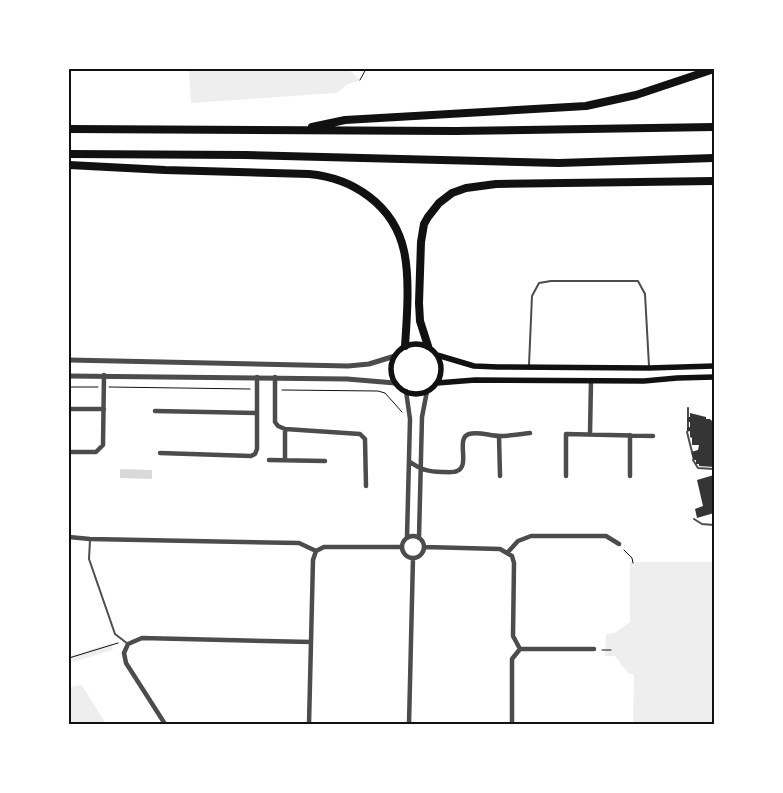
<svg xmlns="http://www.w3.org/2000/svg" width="783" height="793" viewBox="0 0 783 793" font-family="Poppins,sans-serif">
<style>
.green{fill:#eee}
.water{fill:#d9d9d9}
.building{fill:#353535}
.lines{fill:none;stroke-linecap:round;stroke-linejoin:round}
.path{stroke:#111;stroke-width:1}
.service{stroke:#4c4c4c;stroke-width:2}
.minor{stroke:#4c4c4c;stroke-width:4.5}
.tertiary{stroke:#4c4c4c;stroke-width:5}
.secondary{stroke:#111;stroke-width:5.5}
.motorway{stroke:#111;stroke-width:8}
.neatline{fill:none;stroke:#111;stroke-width:2}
</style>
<rect width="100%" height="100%" fill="#fff"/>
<path class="green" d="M189,69H348L360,80L346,85L337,93L191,103Z
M630,562H714V724H633L634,675L628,673L615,656H605L606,634L615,633L630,622Z
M111,643L113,650L73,662L70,656Z
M82,685L106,724H69V687Z"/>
<path class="water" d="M120,469L152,470V479L120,478Z"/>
<path class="building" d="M690,413L706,417V419H710L714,423V467L699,466V464H696V460H693L691,452L698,450L699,445H692V438L690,437V431L687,432V427H690V422H687V417H690Z
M714,475V513L697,518L695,509L703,506L697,480Z"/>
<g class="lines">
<path class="path" d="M360,80L366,69
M69,387H98
M109,387L250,389
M282,390L378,391L385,393L402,412
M624,550L632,558L633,563
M602,650H611
M69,658L118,643"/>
<path class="service" d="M529,365L532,296L539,283L551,281H638L645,294L649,366
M688,417V408
M688,427V422
M687,432L692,452
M693,460L698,468L714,469
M694,519L702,524L714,525
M90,540L89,559L115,634L128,644"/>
<path class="minor" d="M275,377V422L278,426L285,429L360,434L365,439L366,486
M406,391L410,419L407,537
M69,409H104
M155,411L257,413
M285,429V460
M590,434L591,381
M630,435V476
M499,436L500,476
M69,452H96L103,445L104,375
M160,453L251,456L255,454L257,449V377
M269,460L325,461
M410,462C420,469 428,472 442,472C446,472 453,473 457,471C471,466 455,438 469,434C478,431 490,436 500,436C510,436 520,434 530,433
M566,476V434L653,436
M402 547a11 11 0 1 1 22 0a11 11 0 1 1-22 0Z
M69,537L90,539L299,543L316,551L324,547H401
M419,537L422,417L427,391
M425,547L500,549L512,556L514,563L513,636L520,649L512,659V724
M508,552L518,541L531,536H606L619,544
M520,649H594
M165,724L126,663L124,653L128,644L142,638L311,642
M309,724L313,560L316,551
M409,724L413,558"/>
<path class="tertiary" d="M69,360L348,366L369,364L395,356
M69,376L347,379L395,383"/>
<path class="secondary" d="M391 369a25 25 0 1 1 50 0a25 25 0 1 1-50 0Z
M437,355L474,366L498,367L649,368L714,366
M437,383L475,380L644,381L677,378L714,377"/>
<path class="motorway" d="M312,127L345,120L586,106L636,95L714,69
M69,129L456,131L714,127
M69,154L245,155L559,163L714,158
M69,165L165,170L309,174C353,178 394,205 404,251C410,278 407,318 405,346
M428,346L420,321L419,303L421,242L424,224L428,217L439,203L452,193L466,188L496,184L714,181"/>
</g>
<rect width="783" height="793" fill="none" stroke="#ffffff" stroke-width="140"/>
<rect x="70" y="70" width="643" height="653" class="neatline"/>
</svg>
